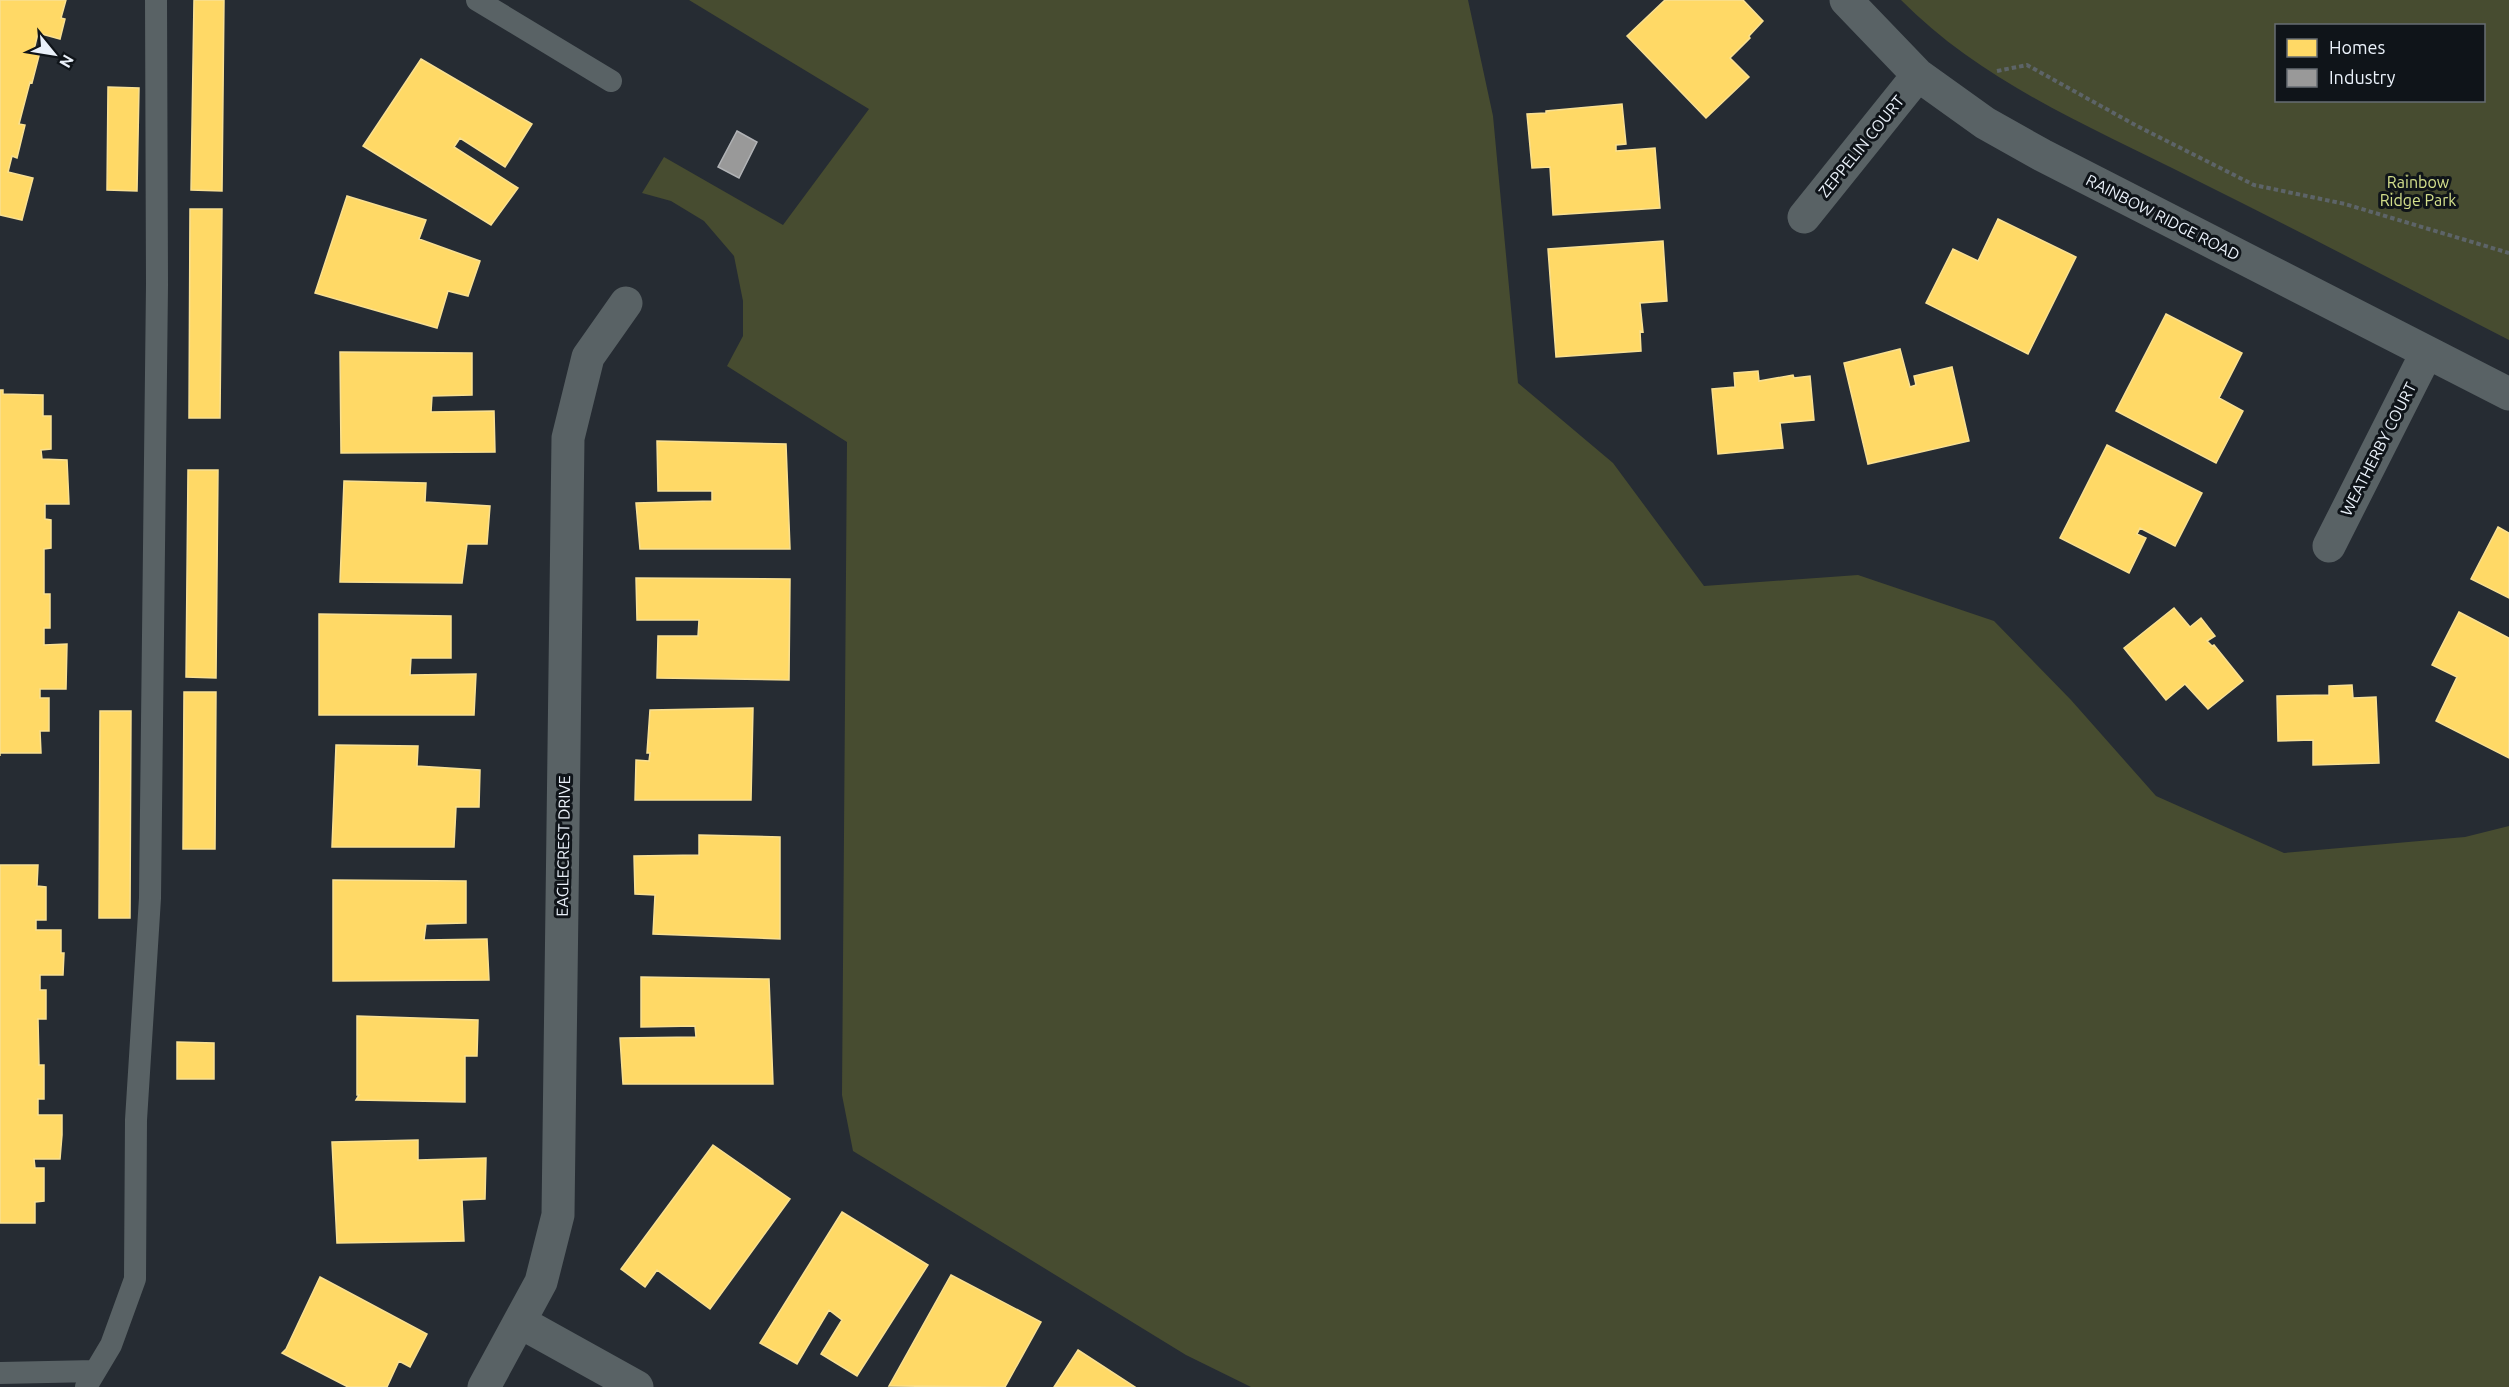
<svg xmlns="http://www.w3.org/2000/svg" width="2509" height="1387" viewBox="0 0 2509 1387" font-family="Ubuntu,sans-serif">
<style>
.green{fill:#474c30;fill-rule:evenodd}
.homes{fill:#ffd966;stroke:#f9e092;stroke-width:1.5}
.industry{fill:#999;stroke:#b1b3b6;stroke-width:1.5}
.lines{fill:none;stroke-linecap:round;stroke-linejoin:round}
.path{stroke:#5d6468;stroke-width:4;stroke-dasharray:4.5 3;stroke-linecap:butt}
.lane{stroke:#596265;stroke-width:22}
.street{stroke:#596265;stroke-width:33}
.labels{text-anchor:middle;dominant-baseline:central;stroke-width:6;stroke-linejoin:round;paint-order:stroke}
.street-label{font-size:16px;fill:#eaf1fa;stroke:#0f1419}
.park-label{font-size:16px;fill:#d4e08c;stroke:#0f1419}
</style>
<rect width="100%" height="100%" fill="#262c33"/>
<path class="green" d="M689,0H1468L1493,116L1518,383L1613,463L1704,586L1858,575L1994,621L2071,700L2156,796L2284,853L2465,837L2509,826V1387H1251L1186,1355L853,1151L842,1095L847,442L727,366L743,336V301L734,256L704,221L671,201L642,193L664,157L783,225L869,109Z
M1901,0H2509V340C2404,286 2299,231 2194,179C2091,127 1983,83 1901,0ZM2276,26H2484V100H2276Z"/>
<path class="homes" d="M0,0H66L61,18L65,19L60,39L38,33L34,50L40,52L32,83L30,82L19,124L25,125L17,158L12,156L8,172L33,178L22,220L0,215Z
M194,0H224L222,191L191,190Z
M1665,0H1743L1763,21L1749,36L1750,38L1730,58L1749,77L1706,118L1627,36Z
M421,59L532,124L505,167L460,138L454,147L518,188L491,225L363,146Z
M108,87L139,88L137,191L107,190Z
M1622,104L1626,144L1616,145V151L1655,148L1660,208L1553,215L1550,167L1532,168L1527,114L1546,113V111Z
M347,196L426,220L419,239L480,261L468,296L448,291L437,328L315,293Z
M190,209H222L220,418H189Z
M1998,219L2076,257L2028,354L1926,303L1953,249L1978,261Z
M1663,241L1667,301L1640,303L1643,332L1640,331L1641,351L1556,357L1548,249Z
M2166,314L2242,353L2219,398L2243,411L2216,463L2116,411Z
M1900,349L1910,387L1916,385L1914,376L1952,367L1969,441L1868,464L1844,363Z
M340,352L472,353V395L432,396L431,412L494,411L495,452L341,453Z
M1758,371L1759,381L1793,375L1794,378L1810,376L1814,420L1780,423L1783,448L1718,454L1712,389L1735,387L1734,373Z
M0,390H3V394L43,395V416H51V449L41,450L42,459L67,460L69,504H45V519L51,520V548L44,549V594H50V628H44V645L67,644L66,689H40V698H49V731H40L41,753H0V756Z
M657,441L786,444L790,549H640L636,503L712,501V491H658Z
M2107,445L2202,493L2175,546L2140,528L2137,534L2146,538L2129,573L2060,538Z
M188,470H218L216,678L186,677Z
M344,481L426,483L425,502L490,506L487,544H467L462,583L340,582Z
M2498,527L2509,533V598L2471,579Z
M636,578L790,579L789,680L657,678L658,636H698L699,620H637Z
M2174,608L2190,627L2201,618L2215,636L2207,641L2212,646L2214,645L2243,681L2208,709L2185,684L2166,700L2124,648Z
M2459,612L2509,638V758L2436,721L2457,677L2432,665Z
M319,614L451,616V658H411L410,675L476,674L474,715H319Z
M2352,685L2353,698L2376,697L2379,763L2313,765V740L2278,741L2277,696L2329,695V686Z
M184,692H216L215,849H183Z
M753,708L751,800H635L636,760L649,761L650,753H647L650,710Z
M100,711H131L130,918H99Z
M336,745L418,746L417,766L480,770L479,807H456L454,847H332Z
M699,835L780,837V939L653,934L655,895L635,894L634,856L699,855Z
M0,865H38L37,886L46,887V920H36V930H61V953H64L63,975H40V990H46V1019H38L39,1065H44V1099H38V1115H62V1135L60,1159H34L35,1168H44V1201L35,1202V1223H0Z
M333,880L466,881V923L426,924L424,940L487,939L489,980L333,981Z
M641,977L769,979L773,1084H623L620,1038L696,1037L695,1026L641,1027Z
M357,1016L478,1020L477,1056H465V1102L356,1100L359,1095H357Z
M177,1042L214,1043V1079H177Z
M418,1140V1160L486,1158L485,1199L462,1200L464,1241L337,1243L332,1142Z
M713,1145L790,1199L710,1309L657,1270L645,1287L621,1269Z
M842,1212L928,1265L857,1376L821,1354L842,1320L829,1310L797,1364L760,1343Z
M951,1275L1041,1322L1005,1387L889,1386Z
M320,1277L427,1334L410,1367L399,1361L387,1387H348L282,1353L286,1349Z
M1078,1350L1135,1387H1054Z"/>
<path class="industry" d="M737,131L757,142L739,178L718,167Z"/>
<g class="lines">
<path class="path" d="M1997,71L2027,65L2137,126L2254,185L2345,204L2509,253"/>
<path class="lane" d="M477,0L611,81
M0,1373L95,1371
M86,1387L111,1345L135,1279L136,1120L150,898L157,285L156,0"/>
<path class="street" d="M1846,0L1918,75L1985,123L2042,155L2509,394
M1804,217L1918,75
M2329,546L2427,352
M520,1322L637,1387
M484,1387L541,1282L558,1215L568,438L588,357L626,303"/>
</g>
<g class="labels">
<g class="street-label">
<text transform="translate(1861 146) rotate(-51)">ZEPPELIN COURT</text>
<text transform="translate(2163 217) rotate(27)">RAINBOW RIDGE ROAD</text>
<text transform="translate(2378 449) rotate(-63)">WEATHERBY COURT</text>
<text transform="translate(563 846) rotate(-89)">EAGLECREST DRIVE</text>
</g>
<g class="park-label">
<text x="2418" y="182">Rainbow<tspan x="2418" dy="18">Ridge Park</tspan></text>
</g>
</g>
<rect x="2275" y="24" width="210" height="78" fill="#0f1419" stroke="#676c73" stroke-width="1.5"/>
<rect x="2287" y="39" width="30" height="18" fill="#ffd966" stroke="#676c73" stroke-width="1.5"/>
<text x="2329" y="54" font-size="18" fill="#eaf1fa">Homes</text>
<rect x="2287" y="69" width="30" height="18" fill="#999999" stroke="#676c73" stroke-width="1.5"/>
<text x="2329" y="84" font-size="18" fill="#eaf1fa">Industry</text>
<g transform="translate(54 54) rotate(120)" stroke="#0f1419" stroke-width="4.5" paint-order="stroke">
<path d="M0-4.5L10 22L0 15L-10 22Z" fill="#eaf1fa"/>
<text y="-9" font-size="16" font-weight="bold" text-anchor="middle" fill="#eaf1fa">N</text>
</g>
</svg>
